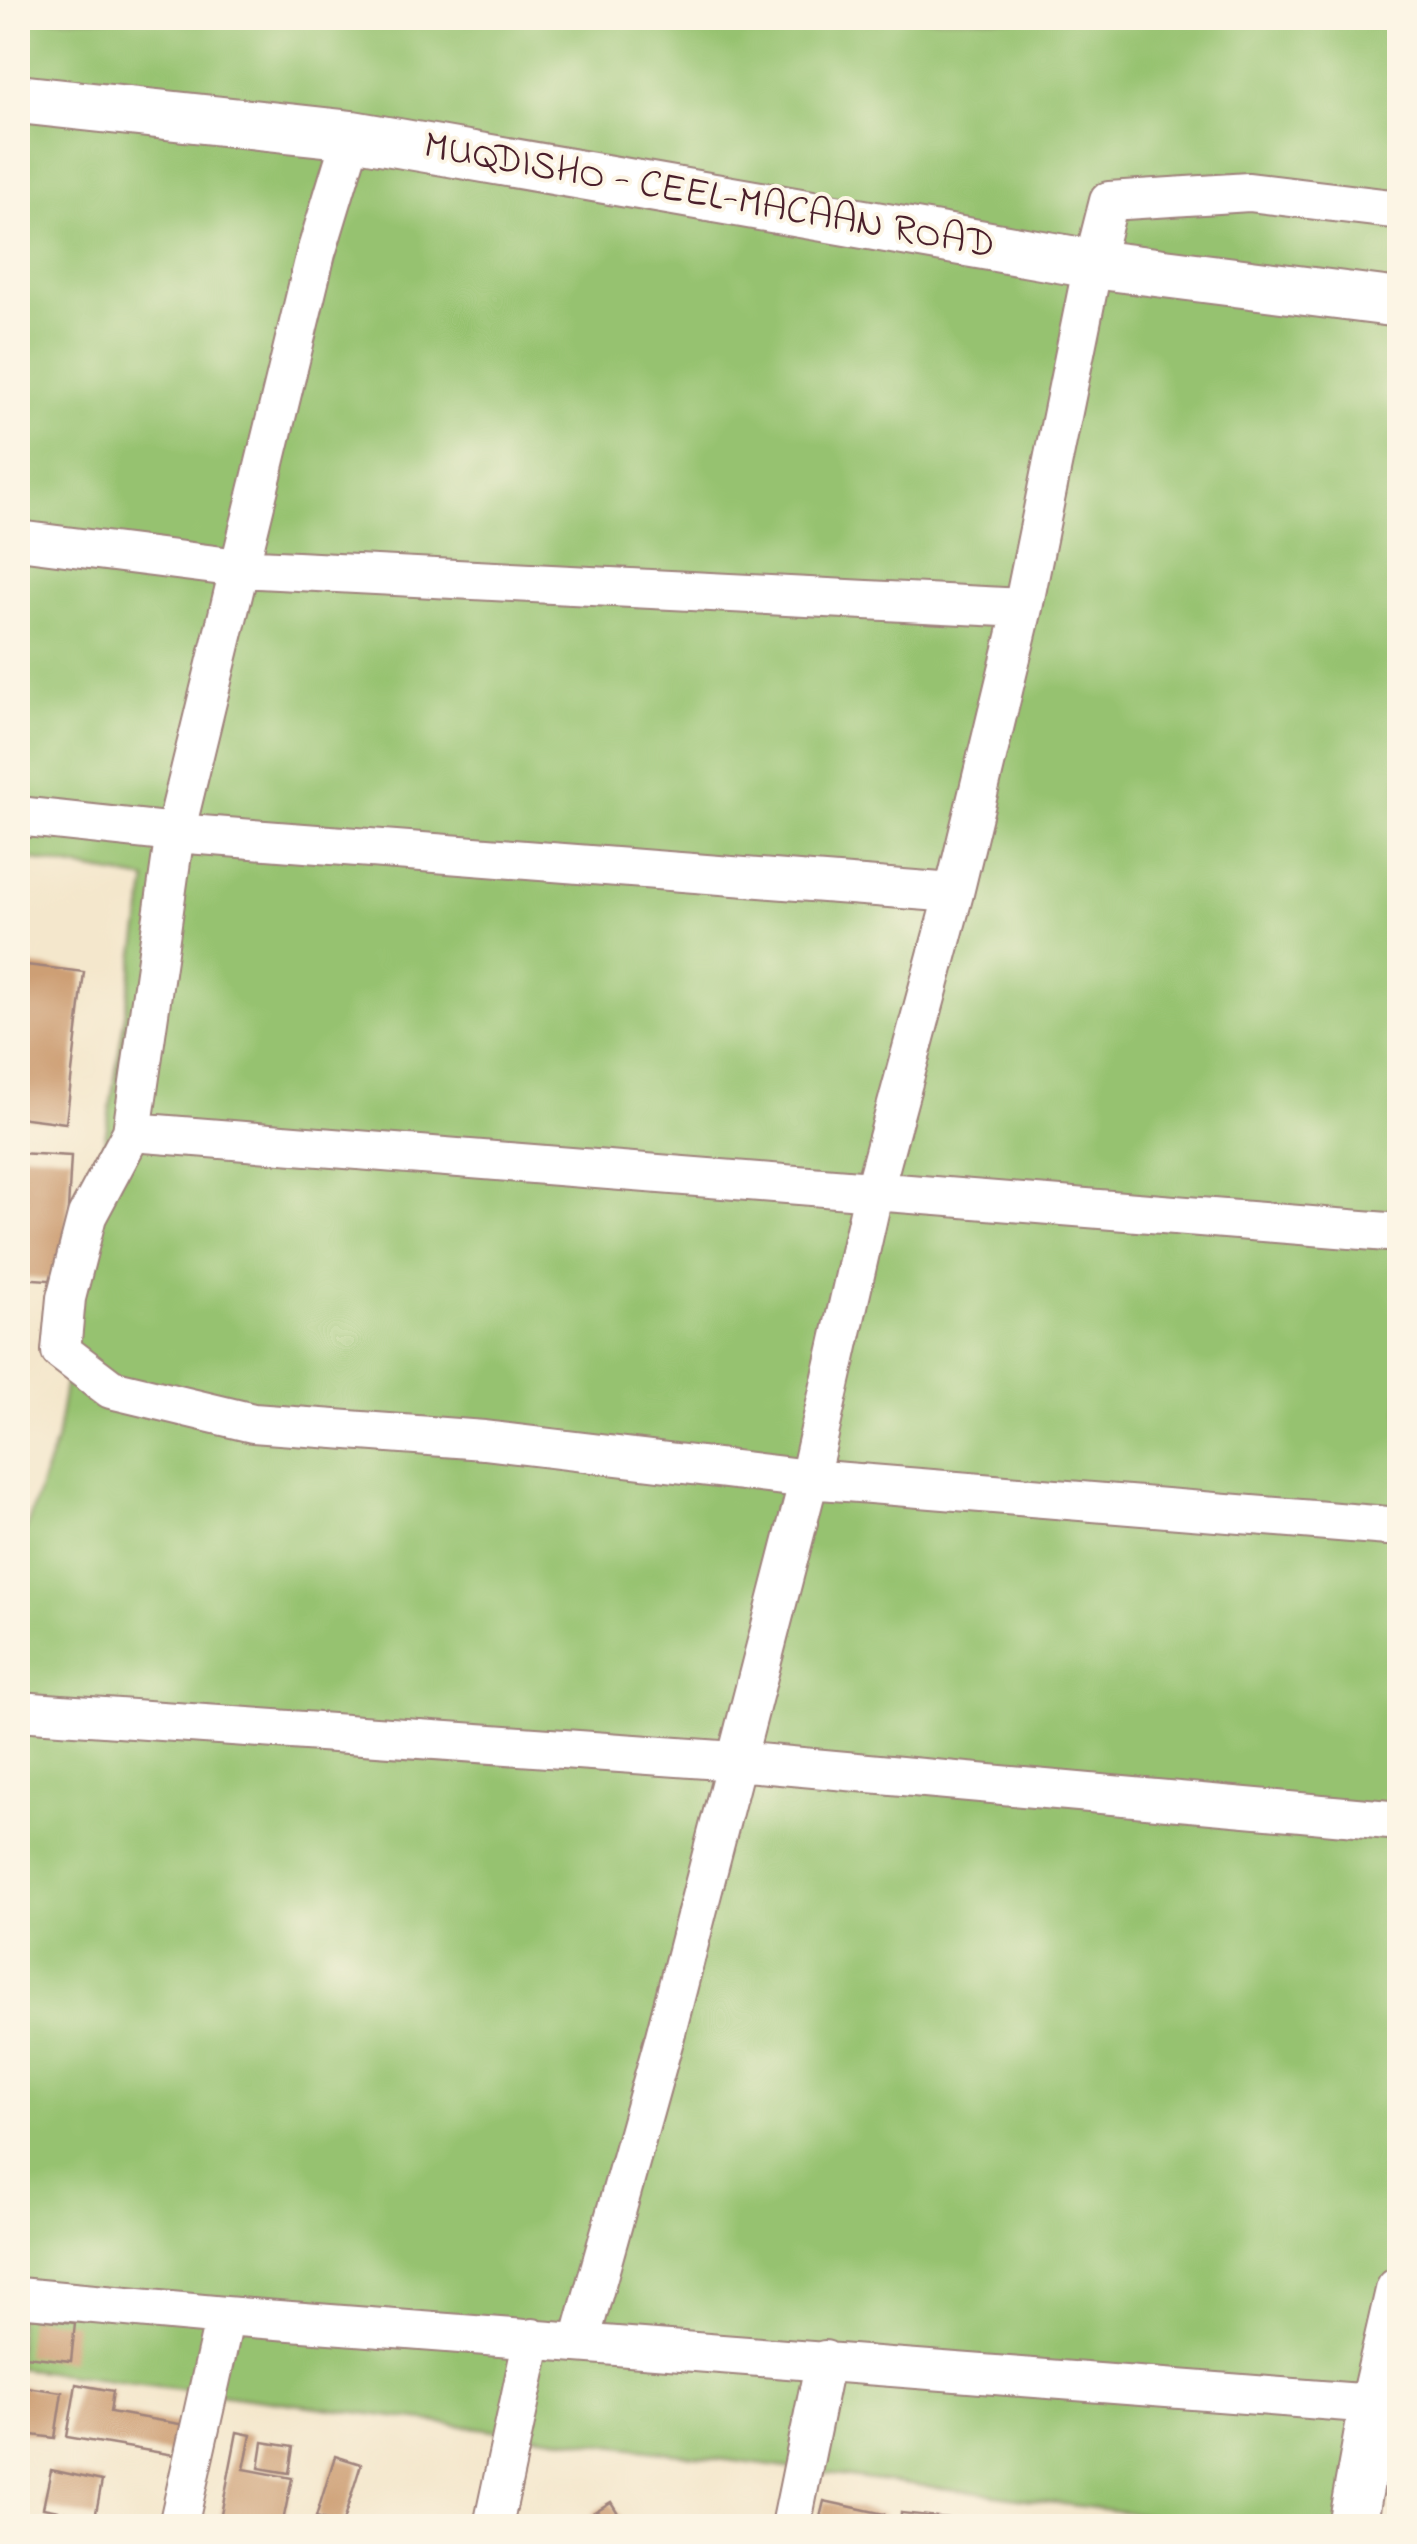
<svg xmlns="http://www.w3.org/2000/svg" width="1417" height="2544" viewBox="0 0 1417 2544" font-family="'Indie Flower',sans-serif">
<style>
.green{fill:#96c270;stroke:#70704e;stroke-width:2.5}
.building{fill:#cd9f75}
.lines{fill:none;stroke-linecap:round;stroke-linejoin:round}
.minor-casing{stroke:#9f837c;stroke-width:42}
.tertiary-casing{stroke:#9f837c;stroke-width:52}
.minor{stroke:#fff;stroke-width:38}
.tertiary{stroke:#fff;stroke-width:48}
.labels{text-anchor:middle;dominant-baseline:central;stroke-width:8;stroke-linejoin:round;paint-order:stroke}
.street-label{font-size:40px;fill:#4a1f2b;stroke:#fcf5e5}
</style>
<rect width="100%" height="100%" fill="#fcf5e5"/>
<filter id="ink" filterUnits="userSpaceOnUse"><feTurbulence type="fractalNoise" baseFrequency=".01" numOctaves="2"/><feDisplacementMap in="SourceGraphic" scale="20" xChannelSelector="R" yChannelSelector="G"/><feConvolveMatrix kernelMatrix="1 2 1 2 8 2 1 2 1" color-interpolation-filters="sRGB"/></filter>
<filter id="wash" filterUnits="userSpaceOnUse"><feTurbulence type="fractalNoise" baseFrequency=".0048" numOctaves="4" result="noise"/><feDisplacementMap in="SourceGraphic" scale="40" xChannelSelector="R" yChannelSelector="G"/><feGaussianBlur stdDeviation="2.25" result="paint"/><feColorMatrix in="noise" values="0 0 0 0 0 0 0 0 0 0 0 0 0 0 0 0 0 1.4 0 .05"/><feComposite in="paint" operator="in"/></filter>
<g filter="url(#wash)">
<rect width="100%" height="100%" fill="#f4e7cc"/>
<path class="green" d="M18,18H1399L1400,2306L1346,2526H1233L18,2368V1552L56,1441L147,880L18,857Z"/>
<g id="blocks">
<path class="building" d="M18,964L84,972L66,1123L18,1117Z
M18,1153L71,1156L64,1281L18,1278Z
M29,2318L75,2323L71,2361L25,2356Z
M76,2384L113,2391L110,2412L191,2426L186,2457L67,2437Z
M18,2386L62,2392L55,2438L18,2433Z
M237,2432L251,2435L244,2469L292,2478L282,2526L219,2525Z
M263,2442L293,2447L289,2473L259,2468Z
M335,2456L361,2464L342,2525L316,2517Z
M51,2470L102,2481L95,2518L43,2508Z
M824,2501L884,2514L881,2526H818Z
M611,2502L626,2526H598L591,2514Z
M901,2513L967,2520V2526H900Z"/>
</g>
</g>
<g filter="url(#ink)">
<use href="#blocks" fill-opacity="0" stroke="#9f837c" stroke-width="2.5"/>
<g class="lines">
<g class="minor-casing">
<path id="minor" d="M352,135L316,253L175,833L132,1132L87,1216L66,1298L61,1351L111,1389L253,1423L484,1440L809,1479L1400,1527
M18,540L239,568L1023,608
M18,816L175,833L954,893
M132,1132L1400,1233
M18,1711L735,1761L1400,1821
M18,2297L225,2316L1374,2404
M580,2341L664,2040L809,1479L874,1190L954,893L1023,608L1093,264L1109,201L1249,192L1400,210
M178,2526L225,2316
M493,2526L533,2338
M791,2526L825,2360"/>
</g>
<g class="tertiary-casing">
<path id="tertiary" d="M18,99L352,135L1093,264L1400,303
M1352,2526L1374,2404L1400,2291"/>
</g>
<use href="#minor" class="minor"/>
<use href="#tertiary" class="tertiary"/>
</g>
</g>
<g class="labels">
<g class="street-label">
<text transform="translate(709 197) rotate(10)">MUQDISHO - CEEL-MACAAN ROAD</text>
</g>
</g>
<rect width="1417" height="2544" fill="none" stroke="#fcf5e5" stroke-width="60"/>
</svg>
